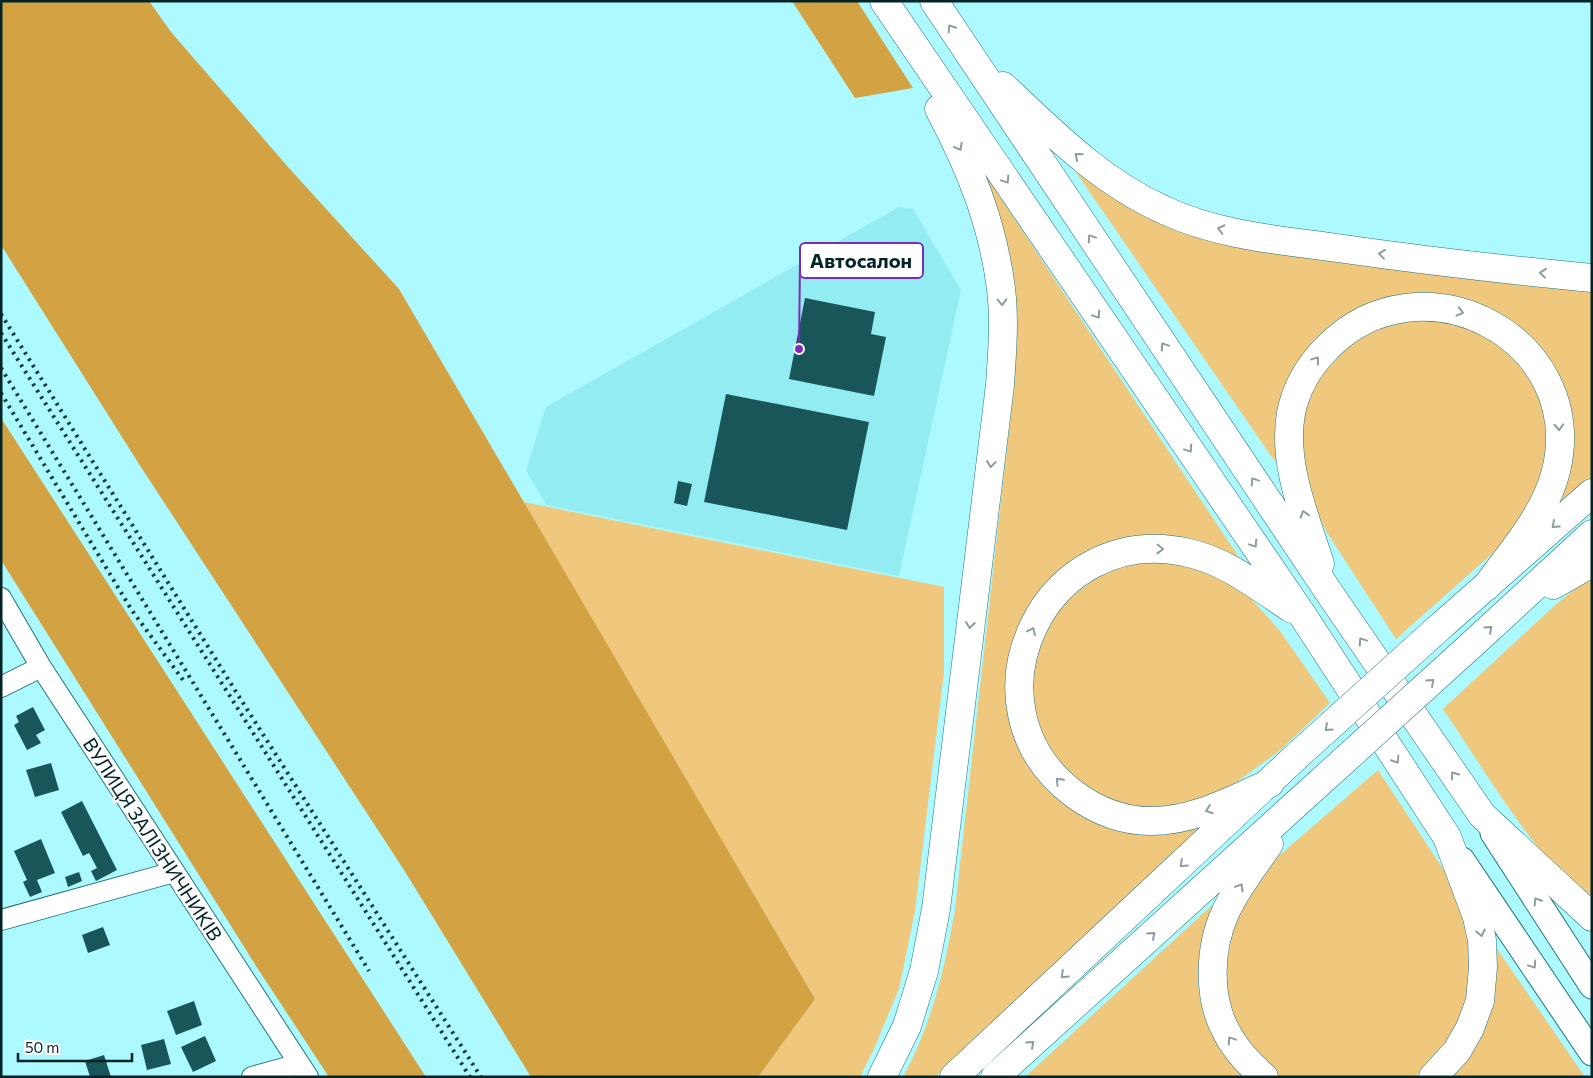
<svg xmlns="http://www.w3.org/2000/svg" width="1593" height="1078" viewBox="0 0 1593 1078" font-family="Commissioner,sans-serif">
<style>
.built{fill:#94ecf3}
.green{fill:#efc77d}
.forest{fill:#d2a243}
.building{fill:#19565a}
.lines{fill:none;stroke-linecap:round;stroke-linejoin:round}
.minor-casing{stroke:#237479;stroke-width:22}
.major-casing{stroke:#237479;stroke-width:27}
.highway-casing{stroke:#237479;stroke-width:29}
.minor{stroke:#fff;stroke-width:20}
.major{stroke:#fff;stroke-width:25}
.highway{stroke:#fff;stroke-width:28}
.rail{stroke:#163c3e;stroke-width:4;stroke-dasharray:2.5 5;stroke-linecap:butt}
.highway-bridge-casing{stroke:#237479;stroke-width:29;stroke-linecap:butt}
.highway-bridge{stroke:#fff;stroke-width:28}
.oneway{stroke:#8e9c9d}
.labels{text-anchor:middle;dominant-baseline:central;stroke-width:5;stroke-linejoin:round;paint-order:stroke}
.street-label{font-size:19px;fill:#032426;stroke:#fff}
.leader{fill:none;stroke:#7b2cbf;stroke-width:2}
.callout-dot{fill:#7b2cbf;stroke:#fff;stroke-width:2}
.callout{fill:#fff;stroke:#7b2cbf;stroke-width:2}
.callout-label{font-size:20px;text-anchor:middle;font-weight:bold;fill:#032426}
</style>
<rect width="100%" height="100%" fill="#acf9ff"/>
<path class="built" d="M899,207L913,209L961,290L899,576L546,505L526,470L546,407Z"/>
<path class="green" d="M1069,162L1129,205L1592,288V477L1556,508C1564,484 1573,460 1573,435C1572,335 1468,271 1377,301C1356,308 1334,319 1320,337C1311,349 1306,367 1299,381C1292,395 1281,411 1278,425C1275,437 1277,451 1276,463Z
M982,170L1248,571C1230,562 1206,546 1187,541C1163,534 1135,537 1112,545C1008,578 976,699 1044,782C1053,793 1071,812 1085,815C1096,818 1110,816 1122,817C1153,818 1183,819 1213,820L935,1077H903C932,1024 945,968 955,909L1014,386L1015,332Z
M1392,319L1463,321L1522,362L1546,407L1545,478L1503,544L1396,639L1326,531L1307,490L1300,462L1306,393L1330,357Z
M523,502L944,587V672L915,911L899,989L873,1051L860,1077H758L815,999Z
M1192,561L1246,593L1280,631L1330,703L1279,751L1230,787L1200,804L1132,811L1077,787L1035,730L1028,670L1046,616L1117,562Z
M1592,575V904C1531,852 1488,775 1443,709L1553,607Z
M1378,770L1447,875L1472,936L1471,993L1460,1025L1422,1072L1414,1077H1281L1270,1070L1249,1049L1226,1001L1222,968L1235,913L1267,866Z
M1221,897C1202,947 1185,983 1213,1034C1221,1049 1236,1063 1246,1077H1025Z
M1493,943L1585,1077H1449Z"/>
<path class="forest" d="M1,1H149L171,32L288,167L399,289L815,999L758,1077H531L404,870L139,464L1,245Z
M792,1H857L913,88L855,98Z
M1,418L426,1077H329L258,969L1,560Z"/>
<path class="building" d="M805,298L875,312L871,334L886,337L874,396L789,379Z
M726,394L869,422L847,530L704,502Z
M678,481L692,484L687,506L674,503Z
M33,707L45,730L36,735L41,743L27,750L14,725L19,722L16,716Z
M51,763L59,790L35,797L26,770Z
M82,801L117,870L96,881L91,871L97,868L89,853L83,856L61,812Z
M41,839L55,873L37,880L42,892L30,897L23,882L27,880L14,851Z
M79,872L82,881L68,887L65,877Z
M103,927L110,945L88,953L82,935Z
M194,1001L202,1025L176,1035L167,1011Z
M205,1036L216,1061L193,1072L181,1047Z
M164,1039L171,1064L147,1070L141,1045Z
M104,1055L111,1077H90L85,1061Z"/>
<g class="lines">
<g class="minor-casing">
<path id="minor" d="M1,598L41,667L308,1077
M1,687L41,667
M1,920L174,872
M252,1077L299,1064"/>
</g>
<g class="major-casing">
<path id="major" d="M1493,833L1592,986
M1462,860L1592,1053"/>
</g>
<g class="highway-casing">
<path id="highway" d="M884,1L1303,616L1447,837L1477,917L1482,940L1483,967L1480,1001L1470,1028L1457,1051L1433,1077
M934,1L1330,594L1482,815L1592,917
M1003,86C1053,133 1101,182 1164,210C1217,235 1279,240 1337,248C1421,260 1507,270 1592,278
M1320,564C1305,516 1282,464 1291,413C1296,388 1309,366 1327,348C1420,252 1588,337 1556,471C1545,515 1512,551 1486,587
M1553,585L1592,563
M1442,625L1592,493
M1467,649L1592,534
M1270,783C1232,800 1194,821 1151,821C1123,821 1097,811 1074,794C957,706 1043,519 1189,553C1226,561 1260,588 1292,609
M882,1077L907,1026L924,971L936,909L1000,385C1002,354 1005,321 1001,289C993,224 970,167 939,109
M954,1077L1300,753
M995,1077L1317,785
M1264,1077C1249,1064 1236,1051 1227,1033C1207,998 1209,947 1226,911C1237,887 1254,866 1269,844"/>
</g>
<use href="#minor" class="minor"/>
<use href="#major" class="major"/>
<use href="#highway" class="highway"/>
<path class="rail" d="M1,314L238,695L481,1077
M1,333L470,1077
M1,368L369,971
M1,393L131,609L183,680"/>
<g class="highway-bridge-casing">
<path id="highway-bridge" d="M1300,753L1442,625
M1317,785L1467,649"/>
</g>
<use href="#highway-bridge" class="highway-bridge"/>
</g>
<defs><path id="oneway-chevron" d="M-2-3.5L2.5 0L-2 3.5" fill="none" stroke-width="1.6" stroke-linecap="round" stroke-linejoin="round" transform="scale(1.25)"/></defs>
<g class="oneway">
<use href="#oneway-chevron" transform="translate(951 28) rotate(-123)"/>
<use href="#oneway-chevron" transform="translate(959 147) rotate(62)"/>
<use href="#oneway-chevron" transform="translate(1078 156) rotate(-141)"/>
<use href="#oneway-chevron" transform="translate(1006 180) rotate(56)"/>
<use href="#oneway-chevron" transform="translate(1221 229) rotate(-166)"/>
<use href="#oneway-chevron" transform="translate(1091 238) rotate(-124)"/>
<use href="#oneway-chevron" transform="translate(1382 254) rotate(-173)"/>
<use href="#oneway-chevron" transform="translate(1543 273) rotate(-173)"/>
<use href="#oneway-chevron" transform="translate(1002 302) rotate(88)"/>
<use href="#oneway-chevron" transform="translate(1460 312) rotate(15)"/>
<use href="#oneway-chevron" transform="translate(1097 315) rotate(56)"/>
<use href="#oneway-chevron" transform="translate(1164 346) rotate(-124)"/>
<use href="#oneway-chevron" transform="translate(1316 360) rotate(-53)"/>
<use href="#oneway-chevron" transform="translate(1559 427) rotate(87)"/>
<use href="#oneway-chevron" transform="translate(1189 449) rotate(56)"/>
<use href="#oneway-chevron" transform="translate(991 464) rotate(97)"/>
<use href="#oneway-chevron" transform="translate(1254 481) rotate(-124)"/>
<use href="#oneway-chevron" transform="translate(1304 514) rotate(-107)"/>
<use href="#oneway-chevron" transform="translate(1555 525) rotate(138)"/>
<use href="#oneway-chevron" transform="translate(1254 544) rotate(56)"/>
<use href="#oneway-chevron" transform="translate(1160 549) rotate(1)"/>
<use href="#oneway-chevron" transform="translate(970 625) rotate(97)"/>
<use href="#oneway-chevron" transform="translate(1489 629) rotate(-42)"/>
<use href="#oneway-chevron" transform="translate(1032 631) rotate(-65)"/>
<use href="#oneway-chevron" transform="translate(1362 641) rotate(-124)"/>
<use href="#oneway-chevron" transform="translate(1431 682) rotate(-42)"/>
<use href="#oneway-chevron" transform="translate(1328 728) rotate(138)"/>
<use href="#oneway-chevron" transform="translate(1396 760) rotate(57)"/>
<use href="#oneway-chevron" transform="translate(1454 775) rotate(-125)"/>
<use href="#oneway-chevron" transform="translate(1059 781) rotate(-134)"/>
<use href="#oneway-chevron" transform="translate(1209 810) rotate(160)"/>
<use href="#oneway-chevron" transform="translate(1183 864) rotate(137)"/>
<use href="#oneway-chevron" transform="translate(1240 887) rotate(-59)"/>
<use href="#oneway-chevron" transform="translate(1537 901) rotate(-123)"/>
<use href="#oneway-chevron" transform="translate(1481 933) rotate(78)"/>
<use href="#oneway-chevron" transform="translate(1152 935) rotate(-42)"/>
<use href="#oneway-chevron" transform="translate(1533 965) rotate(56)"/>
<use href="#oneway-chevron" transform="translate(1064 975) rotate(137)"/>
<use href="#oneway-chevron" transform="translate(1231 1040) rotate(-124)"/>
<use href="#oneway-chevron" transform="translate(1031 1044) rotate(-42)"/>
</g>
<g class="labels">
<g class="street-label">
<text transform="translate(153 839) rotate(57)">ВУЛИЦЯ ЗАЛІЗНИЧНИКІВ</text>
</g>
</g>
<path class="leader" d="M799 349L800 261"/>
<circle class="callout-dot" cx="799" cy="349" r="5"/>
<rect class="callout" x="800" y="243" width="123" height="35" rx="5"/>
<g class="callout-label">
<text x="861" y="268">Автосалон</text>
</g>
<rect width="1593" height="1078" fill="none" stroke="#032426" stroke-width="5"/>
<path d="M18 1053v8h114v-8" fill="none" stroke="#032426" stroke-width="2.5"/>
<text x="25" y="1053" font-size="15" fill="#032426" stroke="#ffffff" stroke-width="4" paint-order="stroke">50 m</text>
</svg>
